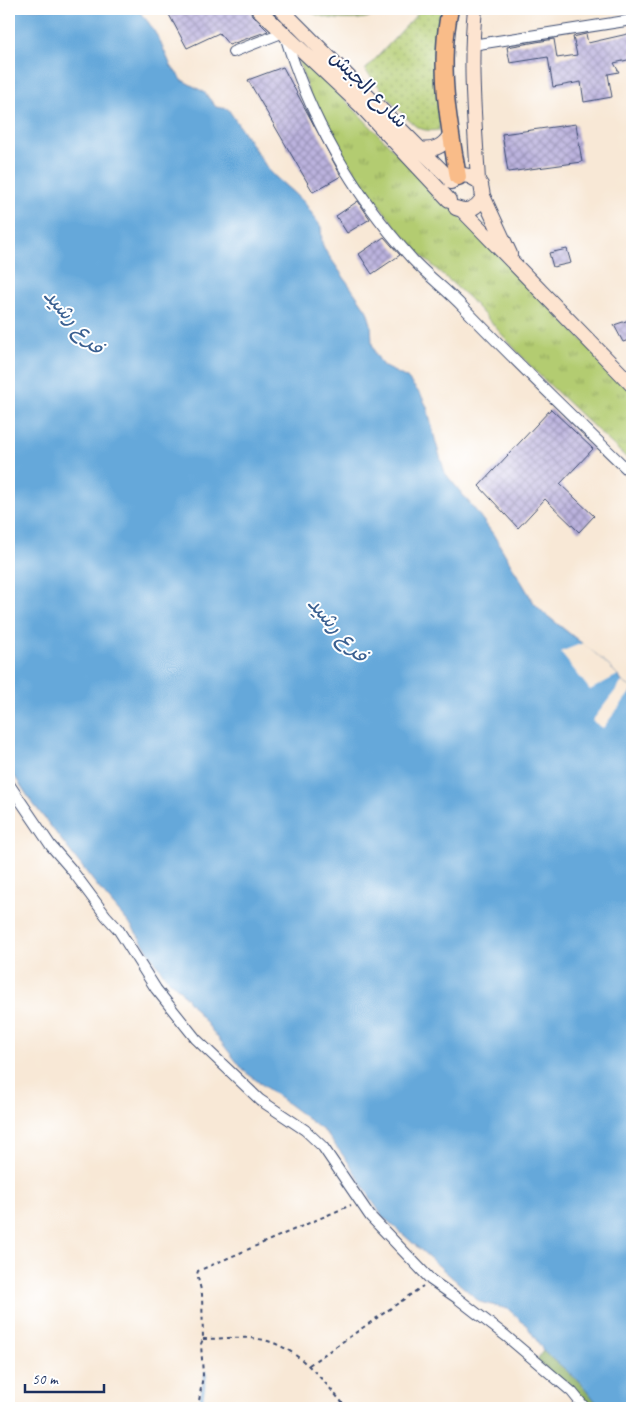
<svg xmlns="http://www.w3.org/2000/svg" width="641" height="1417" viewBox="0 0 641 1417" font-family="Caveat,'Playpen Sans Arabic',sans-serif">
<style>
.grass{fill:url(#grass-tufts);stroke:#677e68}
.forest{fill:url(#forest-crowns);stroke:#547060}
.park{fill:url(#park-dots);stroke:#677e68}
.water{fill:#65a8da;stroke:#406c9c}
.pier{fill:#f8e8d6}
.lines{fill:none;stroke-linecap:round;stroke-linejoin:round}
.stream{stroke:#65a8da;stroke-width:3}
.building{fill:url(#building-cross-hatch)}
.minor-casing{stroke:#3c4b70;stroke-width:12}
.secondary-casing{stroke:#3c4b70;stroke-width:16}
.trunk-casing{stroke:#3c4b70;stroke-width:19}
.path{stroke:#3c4b70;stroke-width:2;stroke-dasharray:4 4;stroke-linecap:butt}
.minor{stroke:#fff;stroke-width:10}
.secondary{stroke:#fde4d0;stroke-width:14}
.trunk{stroke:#f9bc89;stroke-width:16}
.labels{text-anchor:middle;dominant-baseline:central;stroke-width:4;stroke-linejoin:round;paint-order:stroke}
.street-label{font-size:20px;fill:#1b2f5e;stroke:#fff}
.water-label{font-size:21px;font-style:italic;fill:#395f90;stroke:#fff}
</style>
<defs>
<pattern id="grass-tufts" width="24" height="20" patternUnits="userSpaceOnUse" patternTransform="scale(1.25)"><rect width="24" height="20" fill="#b3cc71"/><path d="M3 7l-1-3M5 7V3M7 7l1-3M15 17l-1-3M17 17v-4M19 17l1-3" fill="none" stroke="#91a660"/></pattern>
<pattern id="forest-crowns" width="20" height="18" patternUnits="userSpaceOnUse" patternTransform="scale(1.25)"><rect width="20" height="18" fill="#8eb063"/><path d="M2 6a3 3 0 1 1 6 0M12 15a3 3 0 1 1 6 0" fill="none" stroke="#739055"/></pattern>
<pattern id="park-dots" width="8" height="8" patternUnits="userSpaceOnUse" patternTransform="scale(1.25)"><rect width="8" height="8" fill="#b3cc71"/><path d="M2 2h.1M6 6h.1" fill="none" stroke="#91a660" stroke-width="1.8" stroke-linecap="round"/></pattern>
<pattern id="building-cross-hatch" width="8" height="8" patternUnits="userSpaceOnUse" patternTransform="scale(1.25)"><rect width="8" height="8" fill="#bcb3de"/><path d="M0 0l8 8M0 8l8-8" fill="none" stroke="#9892b7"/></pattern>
</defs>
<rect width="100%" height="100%" fill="#fff"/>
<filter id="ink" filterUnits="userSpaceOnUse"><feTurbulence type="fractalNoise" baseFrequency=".02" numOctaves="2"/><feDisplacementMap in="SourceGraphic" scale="10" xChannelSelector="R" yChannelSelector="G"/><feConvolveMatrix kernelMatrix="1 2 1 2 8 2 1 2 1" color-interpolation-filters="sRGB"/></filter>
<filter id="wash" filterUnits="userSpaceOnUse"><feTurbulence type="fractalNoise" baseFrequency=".0096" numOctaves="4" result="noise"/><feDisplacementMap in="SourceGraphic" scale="20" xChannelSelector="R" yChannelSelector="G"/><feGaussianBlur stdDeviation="1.12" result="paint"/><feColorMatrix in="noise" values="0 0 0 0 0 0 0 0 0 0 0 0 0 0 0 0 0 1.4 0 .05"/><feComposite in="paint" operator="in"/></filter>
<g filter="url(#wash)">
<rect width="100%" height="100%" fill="#f8e8d6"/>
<path class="grass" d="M293,46L375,131L632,390V463L535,371L469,298L425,259L392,222L320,124Z"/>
<path class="forest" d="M543,1350L581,1383L601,1408H587L537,1360Z"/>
<path class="park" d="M303,9H392C365,23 330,23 303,9Z
M422,9H442L435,61L441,116L439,130C432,131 426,131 419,128C407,123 376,82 365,70Z"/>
<path class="water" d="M9,9H137L149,23L159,39L171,66L182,80L204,92L216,107L228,109L270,172L304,202L321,227L322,243L325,250L367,311L371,324L372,343L375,353L383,366L407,378L421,395L427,407L436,443L445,473L476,511L493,534L534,603L545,614L598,656L618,675L622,682L632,688V1408H601L581,1383L543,1350L527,1326L508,1309L480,1302L382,1216L349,1163L325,1132L244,1071L180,990L165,976L133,928L98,887L31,801L9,768Z"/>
<path class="pier" d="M583,643L598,656L618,675L590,690L560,652Z
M622,682L632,688V690L603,728L592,721Z"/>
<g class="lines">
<path class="stream" d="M200,1408L206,1372"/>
</g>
<g id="blocks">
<path class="building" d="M166,9H249L252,15L268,31L229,45L219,33L187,48Z
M632,33V59L614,63L619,72L608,74L612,97L584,102L581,82L553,87L548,57L510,63L507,47L554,39L557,58L577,55L573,37L586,34L588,43Z
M283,67L341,176L313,192L248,80Z
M576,124L582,162L508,172L502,134Z
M358,201L370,219L347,233L336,216Z
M384,237L400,255L372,274L359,254Z
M567,249L571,263L553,267L549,253Z
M632,319V339L623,342L614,325Z
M551,409L593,449L560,484L594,516L579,532L545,499L518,528L479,486Z"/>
</g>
</g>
<g filter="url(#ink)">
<use href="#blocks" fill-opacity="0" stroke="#3c4b70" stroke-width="1"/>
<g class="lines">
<g class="minor-casing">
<path id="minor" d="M472,45L632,20
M233,52L284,32C309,117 354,195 413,260C429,277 447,290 463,307C518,364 575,419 632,474
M9,784L51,846L71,869L106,916L118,929L156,989L196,1039L260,1100L305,1130L323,1147L370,1216L431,1280L457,1298L506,1336L572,1392L585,1408"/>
</g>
<g class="secondary-casing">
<path id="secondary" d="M258,9L361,106L449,200
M281,9L452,181
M475,9C469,66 475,123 478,181
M419,149C433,151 443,147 450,135
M451,182L455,179L463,175L469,176L478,181L481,185L483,196L510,254
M456,208C468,213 478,208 483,196
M462,210L632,385"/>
</g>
<g class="trunk-casing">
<path id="trunk" d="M450,9C438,65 448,121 458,177"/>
</g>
<path class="path" d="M203,1339C221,1339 240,1336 258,1339C295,1344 322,1379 345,1406L349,1408
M309,1365L423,1286
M198,1408L203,1375L201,1344L203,1339L202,1294L197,1274L198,1271L351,1205"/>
<use href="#minor" class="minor"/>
<use href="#secondary" class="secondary"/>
<use href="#trunk" class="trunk"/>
</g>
</g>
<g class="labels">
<g class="street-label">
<text transform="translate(369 89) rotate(45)">شارع الجيش</text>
</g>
<g class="water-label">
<text transform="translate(74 321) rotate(49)">فرع رشيد</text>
<text transform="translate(338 629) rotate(49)">فرع رشيد</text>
</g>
</g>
<rect width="641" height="1417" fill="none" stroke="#fff" stroke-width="30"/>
<path d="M25 1384v8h79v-8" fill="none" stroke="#1b2f5e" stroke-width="2.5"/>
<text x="32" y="1384" font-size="15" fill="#1b2f5e" stroke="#ffffff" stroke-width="4" paint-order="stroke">50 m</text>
</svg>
